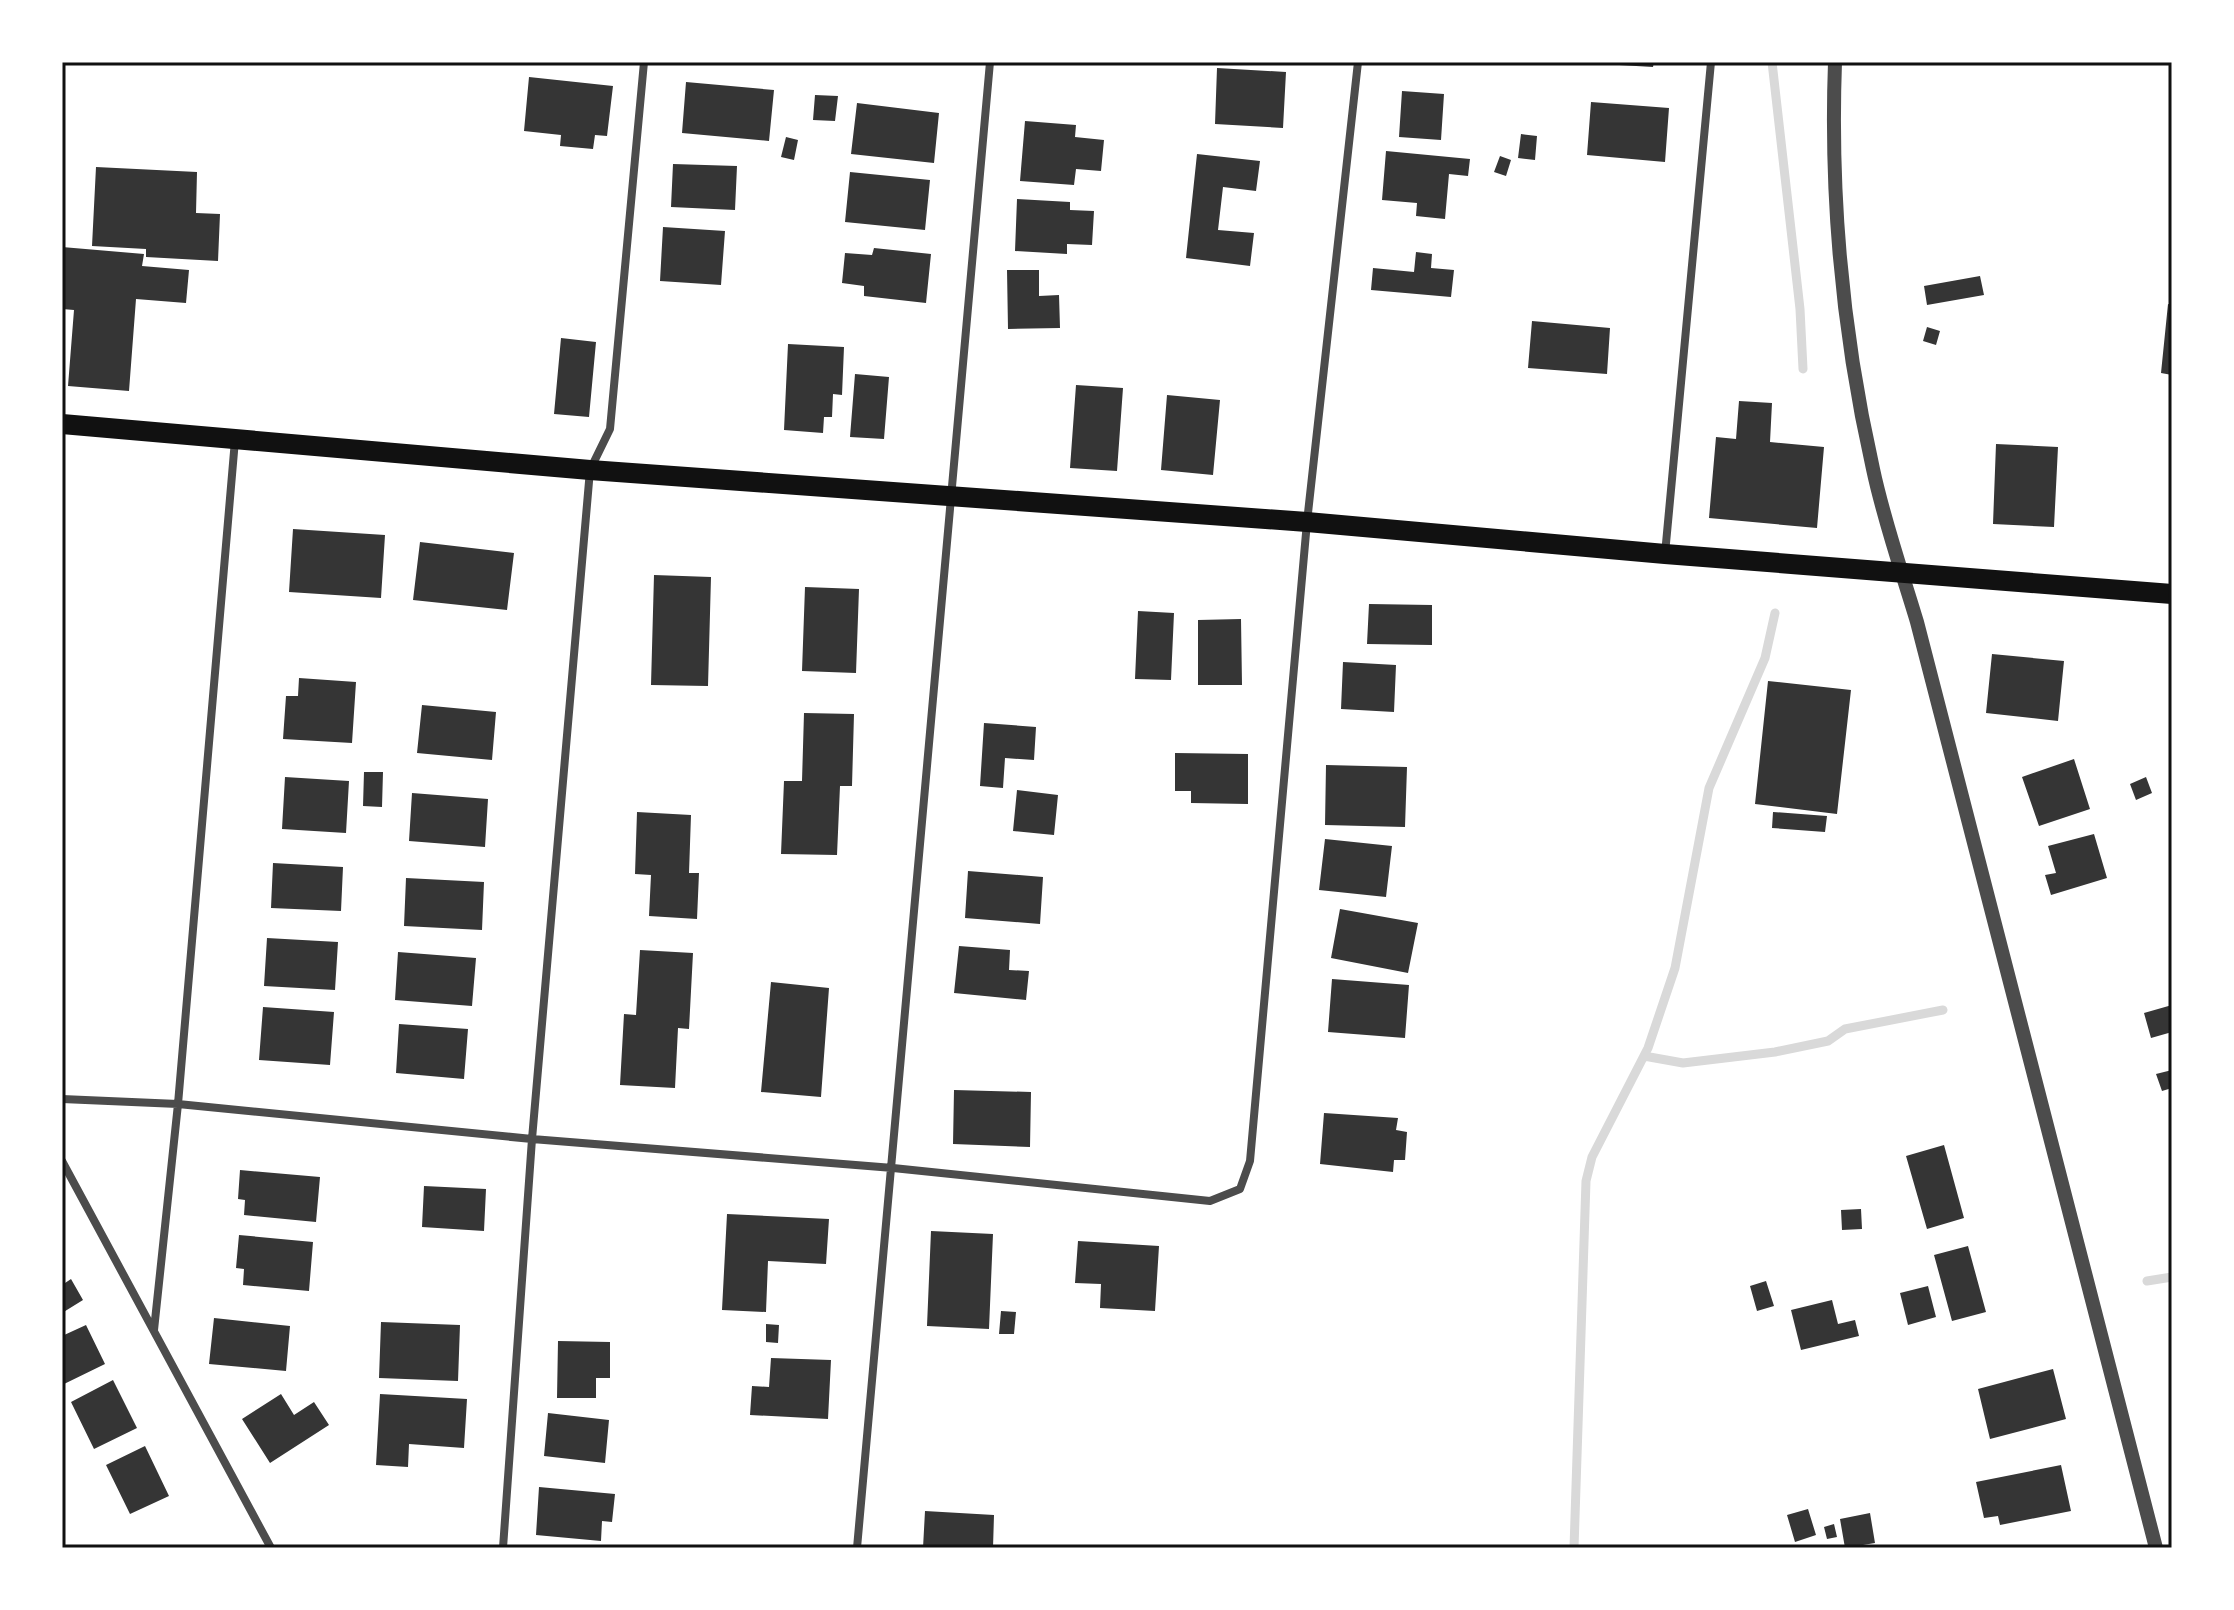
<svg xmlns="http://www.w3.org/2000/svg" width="2234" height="1610" viewBox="0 0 2234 1610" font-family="'Alegreya Sans',sans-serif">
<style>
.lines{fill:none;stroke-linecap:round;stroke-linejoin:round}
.stream{stroke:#d9d9d9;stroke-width:9}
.building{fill:#353535}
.minor{stroke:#4c4c4c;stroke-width:8}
.tertiary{stroke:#4c4c4c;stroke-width:14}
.primary{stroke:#111;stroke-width:20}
.neatline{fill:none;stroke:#111;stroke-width:3}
</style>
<rect width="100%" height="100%" fill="#fff"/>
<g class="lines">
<path class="stream" d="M1772,62L1800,309L1803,369
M1644,1056L1683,1063L1775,1052L1828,1041L1845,1029L1943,1010
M2147,1281L2172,1277
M1574,1548L1586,1181L1592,1157L1648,1048L1675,968L1709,788L1765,658L1775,613"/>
</g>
<path class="building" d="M1619,62H1654L1653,67L1619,65Z
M1217,68L1286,72L1283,128L1215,124Z
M529,77L613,86L607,136L595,135L593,149L560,146L561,135L524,131Z
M686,82L774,90L769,141L682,133Z
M1402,91L1444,94L1441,140L1399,137Z
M815,95L838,96L835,121L813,120Z
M1591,102L1669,108L1665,162L1587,155Z
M857,103L939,113L934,163L851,154Z
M1025,121L1076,125L1075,137L1104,140L1101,171L1076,169L1074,185L1020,181Z
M1521,134L1537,136L1535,160L1518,158Z
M786,137L798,140L794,160L781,157Z
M1386,151L1470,159L1468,176L1449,174L1445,219L1416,216L1417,203L1382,200Z
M1197,154L1260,161L1256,191L1223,187L1218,230L1254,233L1250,266L1186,258Z
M1500,156L1511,160L1506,176L1494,172Z
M673,164L737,166L735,210L671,207Z
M96,167L197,172L196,213L220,214L218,261L146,257V249L92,246Z
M850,172L930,180L925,230L845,222Z
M1017,199L1070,202V210L1094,211L1092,245L1067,244V254L1015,251Z
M663,227L725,231L721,285L660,281Z
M62,247L144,254L142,266L189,270L186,303L136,299L129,391L68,386L74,310L62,309Z
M874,248L931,254L926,303L864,296V286L842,283L845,253L872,255Z
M1416,252L1432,254L1431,268L1454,270L1451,297L1371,290L1373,268L1414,272Z
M1007,270H1039V296L1059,295L1060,328L1008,329Z
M1980,276L1984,295L1927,305L1924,286Z
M2168,304L2172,305V375L2161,373Z
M1532,321L1610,328L1607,374L1528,368Z
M1927,327L1940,331L1936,345L1923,341Z
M561,338L596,342L589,417L554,414Z
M788,344L844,347L842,395L833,394L832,417H824L823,433L784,430Z
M855,374L889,377L884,439L850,437Z
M1076,385L1123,388L1117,471L1070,468Z
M1167,395L1220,400L1213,475L1161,470Z
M1739,401L1772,403L1770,442L1824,447L1817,528L1709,518L1716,437L1736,439Z
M1996,444L2058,447L2054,527L1993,524Z
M293,529L385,535L381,598L289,592Z
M420,542L514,553L507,610L413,600Z
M654,575L711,577L708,686L651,685Z
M805,587L859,589L856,673L802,671Z
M1369,604L1432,605V645L1367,644Z
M1138,611L1174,613L1171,680L1135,679Z
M1241,619L1242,685H1198V620Z
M1992,654L2064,661L2058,721L1986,713Z
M1343,662L1396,665L1394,712L1341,709Z
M299,678L356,682L352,743L283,739L286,696H298Z
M1768,681L1851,690L1837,814L1755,804Z
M422,705L496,712L492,760L417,753Z
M804,713L854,714L852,786H840L837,855L781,854L784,781H802Z
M984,723L1036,727L1034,760L1005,758L1003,788L980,786Z
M1175,753L1248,754V804L1191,803V791H1175Z
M2074,759L2090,809L2039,826L2022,777Z
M1326,765L1407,767L1405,827L1325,825Z
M364,772H383L382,807L363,806Z
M285,777L349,781L346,833L282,829Z
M2146,777L2152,793L2136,800L2130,784Z
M1017,790L1058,795L1054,835L1013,831Z
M412,793L488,799L485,847L409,841Z
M637,812L691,815L689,873H699L697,919L649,916L651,875L635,874Z
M1773,812L1827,816L1825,832L1772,828Z
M2094,834L2107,878L2051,895L2045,875L2056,873L2048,846Z
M1325,839L1392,846L1386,897L1319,890Z
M273,863L343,867L341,911L271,908Z
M968,871L1043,877L1040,924L965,918Z
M406,878L484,882L482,930L404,926Z
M1340,909L1418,923L1408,973L1331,958Z
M267,938L338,942L335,990L264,986Z
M959,946L1010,950L1009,970L1029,971L1026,1000L954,993Z
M640,950L693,953L689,1029L678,1028L675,1088L620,1085L624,1014L636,1015Z
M398,952L476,958L472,1006L395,1000Z
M1332,979L1409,985L1405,1038L1328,1032Z
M771,982L829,988L821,1097L761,1092Z
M2172,1005V1032L2151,1038L2144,1013Z
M263,1007L334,1012L330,1065L259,1060Z
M399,1024L468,1029L464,1079L396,1073Z
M2172,1070V1088L2162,1091L2156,1074Z
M954,1090L1031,1092L1030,1147L953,1144Z
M1324,1113L1398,1118L1396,1130L1407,1132L1405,1160H1394L1393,1172L1320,1164Z
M1944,1145L1964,1218L1927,1229L1906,1156Z
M240,1170L320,1177L316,1222L244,1215L245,1200L238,1199Z
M424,1186L486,1189L484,1231L422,1227Z
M1861,1209L1862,1229L1842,1230L1841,1210Z
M727,1214L829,1219L826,1264L768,1261L766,1312L722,1310Z
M931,1231L993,1234L989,1329L927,1326Z
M239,1235L313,1242L309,1291L243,1285L244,1269L236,1268Z
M1078,1241L1159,1246L1155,1311L1100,1308L1101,1284L1075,1283Z
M1968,1246L1986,1312L1952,1321L1934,1255Z
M71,1279L83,1300L62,1313V1285Z
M1766,1281L1774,1306L1757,1311L1750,1286Z
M1928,1286L1936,1317L1908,1325L1900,1293Z
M1832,1300L1838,1324L1855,1320L1859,1336L1801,1350L1791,1310Z
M1001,1311L1016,1312L1014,1334H999Z
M214,1318L290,1326L286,1371L209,1364Z
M381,1322L460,1325L458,1381L379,1378Z
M766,1324L779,1325L778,1343L766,1342Z
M86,1325L105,1364L62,1385V1336Z
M558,1341L610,1342V1378H596V1398H557Z
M771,1358L831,1360L828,1419L750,1415L752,1386L769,1387Z
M2053,1369L2066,1419L1990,1439L1978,1389Z
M113,1380L137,1428L94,1449L71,1402Z
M281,1394L294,1415L314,1402L329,1425L270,1463L242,1419Z
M380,1394L467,1399L464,1448L409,1444L408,1467L376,1465Z
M548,1413L609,1420L605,1463L544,1456Z
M145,1446L169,1496L130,1514L106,1465Z
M2061,1465L2071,1511L2000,1525L1998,1516L1984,1518L1976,1482Z
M539,1487L615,1494L612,1522L602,1521L601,1541L536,1535Z
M1808,1509L1816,1535L1795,1542L1787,1515Z
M925,1511L994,1515L993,1548H923Z
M1870,1513L1875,1543L1845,1548L1840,1519Z
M1834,1524L1837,1537L1827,1539L1824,1527Z"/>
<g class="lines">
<path class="minor" d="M1665,554L1711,62
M62,1099L178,1104L532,1139L893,1168L1210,1201L1240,1189L1250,1161L1307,522L1358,62
M62,1161L271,1548
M154,1330L178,1104L235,440
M503,1548L532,1139L590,470L610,429L644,62
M857,1548L990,62"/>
<path class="tertiary" d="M1835,62C1830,199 1843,336 1873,469C1884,521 1902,572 1917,622L2156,1548"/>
<path class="primary" d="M62,424L590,470L1307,522L1665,554L2172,594"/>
</g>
<rect width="2234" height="1610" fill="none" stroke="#ffffff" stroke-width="128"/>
<rect x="64" y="64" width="2106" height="1482" class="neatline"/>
</svg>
